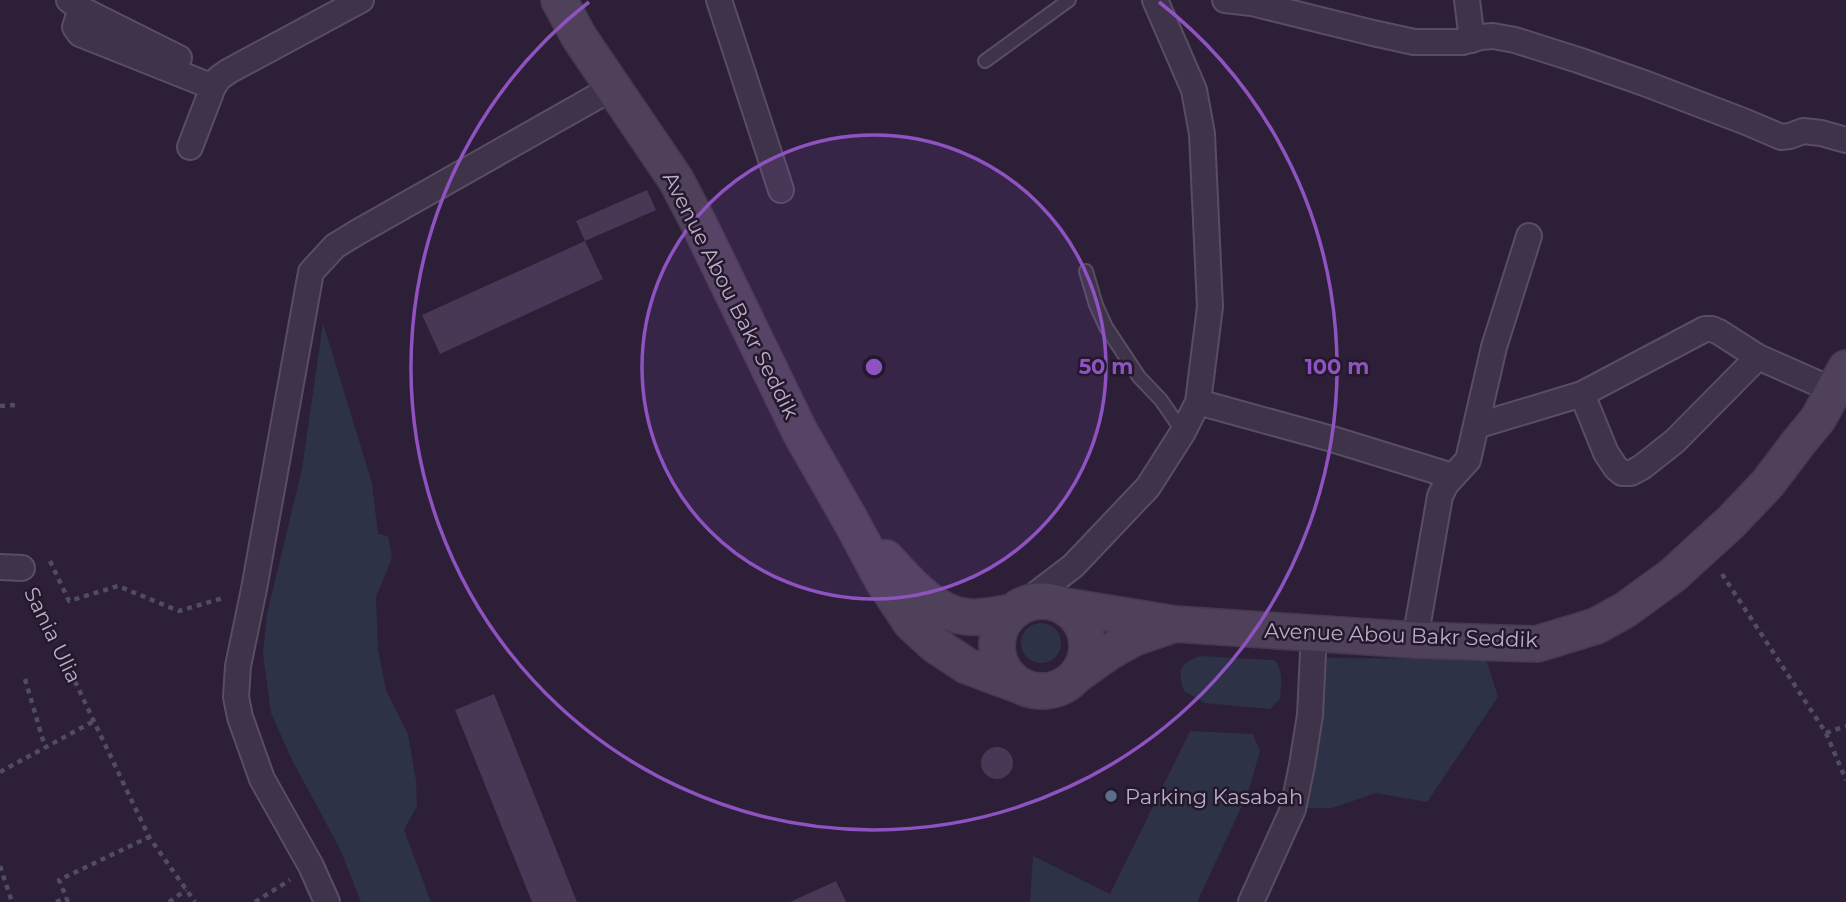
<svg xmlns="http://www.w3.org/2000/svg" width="1846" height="902" viewBox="0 0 1846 902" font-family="Montserrat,sans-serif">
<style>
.green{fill:#2d3247}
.building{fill:#483856}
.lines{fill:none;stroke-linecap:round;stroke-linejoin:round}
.lane-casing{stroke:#594d63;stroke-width:16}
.street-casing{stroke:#594d63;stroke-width:28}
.secondary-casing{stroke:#45394e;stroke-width:38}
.path{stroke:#4f4c64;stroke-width:4.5;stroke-dasharray:5 5;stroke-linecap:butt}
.lane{stroke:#3e3348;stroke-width:12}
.street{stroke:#3e3348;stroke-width:24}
.secondary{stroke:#50415b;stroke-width:35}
.ring{fill:none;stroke:#8e53c1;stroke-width:3.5}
.service-dot{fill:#5c6f8a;stroke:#23182c;stroke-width:2.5}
.labels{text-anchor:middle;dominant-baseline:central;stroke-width:5;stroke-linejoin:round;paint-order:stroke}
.street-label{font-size:21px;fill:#bbadc5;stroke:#23182c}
.poi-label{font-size:21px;fill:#bbadc5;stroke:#23182c;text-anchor:start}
.centre{fill:#8e53c1;stroke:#23182c;stroke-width:3.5}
.ring-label{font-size:21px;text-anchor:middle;font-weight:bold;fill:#8e53c1;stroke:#23182c;stroke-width:5;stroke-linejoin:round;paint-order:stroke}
</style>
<rect width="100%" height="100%" fill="#2c1f37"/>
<path class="green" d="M323,323L372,483L378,534L388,536L392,558L376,597L378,650L386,690L408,734L416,780L417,806L404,830L431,902H361L340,849L290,756L271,713L263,654L267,614L302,469Z
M1021 643a20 20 0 1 1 40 0a20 20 0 1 1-40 0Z
M1200,656L1274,660C1284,670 1281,687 1280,699L1270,709L1205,703L1184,691C1177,670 1179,664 1200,656Z
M1324,658L1486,659L1498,697L1427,802L1376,793L1332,808H1305Z
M1190,731L1253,734L1260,751L1248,793L1197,902H1030L1033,856L1110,894Z"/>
<path class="building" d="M647,190L656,210L585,241L603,279L440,354L422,315L585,241L576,221Z
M494,694L577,902H532L455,710Z
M981 763a16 16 0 1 1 32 0a16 16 0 1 1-32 0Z
M836,881L846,902H790Z"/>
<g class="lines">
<g class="lane-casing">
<path id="lane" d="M985,61L1069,0
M1086,271L1096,305L1106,327L1139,377L1161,400L1183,432"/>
</g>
<g class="street-casing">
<path id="street" d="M69,0L81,9L179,58
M719,0L781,190
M1225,0L1252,3L1373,33L1414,42H1463L1481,37L1493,36L1515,40L1578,60L1644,83L1746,122L1781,137L1790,136L1803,131L1821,133L1846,140
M1467,0L1472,40
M81,9L75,27L80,34L213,87
M190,147L213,87L219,78L229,71L361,0
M1582,394L1606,453L1616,468L1622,473H1631L1642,467L1675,441L1758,357
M1198,402L1332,439L1452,476
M1476,426L1582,394L1705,329H1712L1719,332L1758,357L1835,391
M0,567L22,568
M1023,604L1073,566L1148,487L1183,432L1198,402L1210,307L1202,134L1194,90L1155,0
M1415,640L1440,496L1446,484L1468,460L1494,347L1529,236
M327,902L311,866L262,779L240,717L236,697L238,666L254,589L311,272L335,246L358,232L612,88
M1251,902L1293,809L1302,765L1310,715L1314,632"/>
</g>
<g class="secondary-casing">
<path id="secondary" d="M559,0L579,37L676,180L699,224L800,432L852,523L883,581L911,623L935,645L967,666L1021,686
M886,558C907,581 935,615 969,617C983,618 997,615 1012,612
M997 646a45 45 0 1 1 90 0a45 45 0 1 1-90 0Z
M1065,606L1175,624L1415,640L1537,644L1596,626L1625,610L1673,575L1731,522L1768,483L1799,442L1818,419L1846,368
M1078,674L1109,652L1134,638L1172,625"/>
</g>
<path class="path" d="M0,406L15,405
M50,561L69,601L118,586L179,611L223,598
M1722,574L1826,733L1846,780
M32,591L149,837L195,902
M25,679L45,747
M1826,733L1846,726
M0,772L94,721
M0,866L12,902
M56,902L66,898
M68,902L59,880L149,837
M169,902L186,890
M255,902L290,880"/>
<use href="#lane" class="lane"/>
<use href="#street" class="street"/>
<use href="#secondary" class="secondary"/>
</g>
<circle cx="874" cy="367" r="232" fill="#8e53c1" fill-opacity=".12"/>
<g class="ring">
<circle cx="874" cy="367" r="232"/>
<path d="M1159 2A463 463 0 1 1 589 2"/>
</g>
<circle class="service-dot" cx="1111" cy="796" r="7"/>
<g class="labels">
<g class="street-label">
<text transform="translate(731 295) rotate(63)">Avenue Abou Bakr Seddik</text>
<text transform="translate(53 635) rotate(64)">Sania Ulia</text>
<text transform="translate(1401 635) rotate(2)">Avenue Abou Bakr Seddik</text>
</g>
<g class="poi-label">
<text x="1125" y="796">Parking Kasabah</text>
</g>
</g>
<circle cx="874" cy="367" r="10" class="centre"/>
<g class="ring-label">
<text x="1106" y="374">50 m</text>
<text x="1337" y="374">100 m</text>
</g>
</svg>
